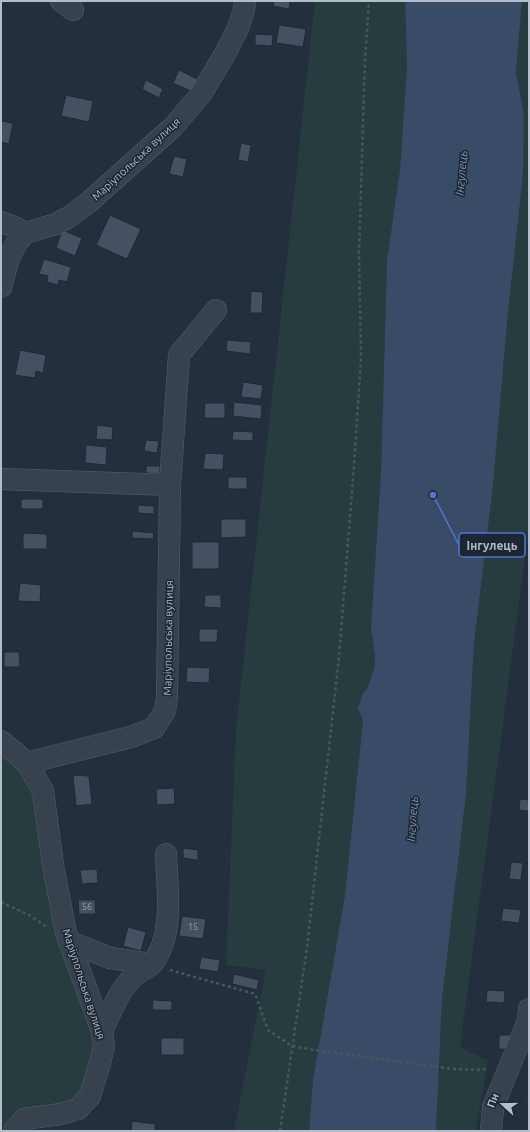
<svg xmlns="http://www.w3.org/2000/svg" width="530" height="1132" viewBox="0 0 530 1132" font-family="Ubuntu,sans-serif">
  <rect width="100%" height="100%" fill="#242f3e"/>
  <g fill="#263c3f">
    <path d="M315,1H405L407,66L400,170L387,260L381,472L371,627L375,657L374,669L367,689L363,693L359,711L363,720L345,895L313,1080L309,1131H234L266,970L226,965L236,729Z"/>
    <path d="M522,1H529V527L460,1047L488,1061L476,1129L474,1131H436L442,1000L466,794L474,644L493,485L508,312L523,175L524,115L516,72Z"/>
    <path d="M1,741L27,763L53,865L102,1031L90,1096L14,1131L1,1126Z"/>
  </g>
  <path fill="#394c67" d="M405,1H522L516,72L524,115L523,175L508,312L493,485L474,644L466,794L442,1000L436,1131H309L313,1080L345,895L363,720L358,708L363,693L367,689L374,669L375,657L371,627L381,472L387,260L400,170L407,66Z"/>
  <g fill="#455162" stroke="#1f2835">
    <path d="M274,1H290L289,9L273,6Z"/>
    <path d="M279,25L306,29L303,47L276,43Z"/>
    <path d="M255,34L273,35L272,46L255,45Z"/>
    <path d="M179,70L199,80L193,92L173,83Z"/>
    <path d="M146,80L163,89L159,98L142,89Z"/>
    <path d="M66,95L93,101L89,122L61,116Z"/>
    <path d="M1,121L13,123L9,144L1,142Z"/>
    <path d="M241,143L251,145L248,162L238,160Z"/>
    <path d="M174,156L187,159L183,177L169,174Z"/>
    <path d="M110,215L141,229L127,259L96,245Z"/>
    <path d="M62,230L82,238L75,256L56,248Z"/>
    <path d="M44,259L71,267L67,282L59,280L58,285L47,282L48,276L39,274Z"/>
    <path d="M251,291L263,292L262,313H250Z"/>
    <path d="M227,340L251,342L250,354L226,351Z"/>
    <path d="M20,350L46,355L43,373L36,371L35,378L15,375Z"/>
    <path d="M243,382L263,385L261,399L241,397Z"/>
    <path d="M234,402L262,405L261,419L233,416Z"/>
    <path d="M205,403H225V418H204Z"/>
    <path d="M97,425L113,427L112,440L96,439Z"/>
    <path d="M233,431L253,432V441L232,440Z"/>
    <path d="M146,440L159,441L157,453L144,451Z"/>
    <path d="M86,445L107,447L106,465L85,463Z"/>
    <path d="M205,453L224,454L223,470L203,469Z"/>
    <path d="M146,466H160V474L146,473Z"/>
    <rect x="228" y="477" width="19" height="12"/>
    <rect x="21" y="499" width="22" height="10"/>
    <path d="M138,505L154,506V514L138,513Z"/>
    <path d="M221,519H246V537L221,538Z"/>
    <path d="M132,531L154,533L153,539L132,538Z"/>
    <path d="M23,533L47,534V549H23Z"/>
    <rect x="192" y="542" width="27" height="27"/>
    <path d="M20,583L41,585L40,602L18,601Z"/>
    <path d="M205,595H221V608L204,607Z"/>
    <path d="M199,629H218L217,642H199Z"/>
    <path d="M4,652H19L20,667H4Z"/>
    <path d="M187,667L210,668L209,683L186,682Z"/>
    <path d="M73,775L89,776L92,804L76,806Z"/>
    <path d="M174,788L175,804L157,805L156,789Z"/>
    <path d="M520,799L529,800V811L519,810Z"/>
    <path d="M183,848L198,850V860L183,858Z"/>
    <path d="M511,862L523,863L521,880L509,879Z"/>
    <path d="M97,869L98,883L82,884L80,870Z"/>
    <path d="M78,900H95L96,914H79Z"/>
    <path d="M503,908L521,910L519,923L501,921Z"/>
    <path d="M182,916L206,919L203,939L179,936Z"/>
    <path d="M128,927L146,932L141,951L123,946Z"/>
    <path d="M201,957L220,960L218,972L199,969Z"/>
    <path d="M234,974L259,980L257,990L232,984Z"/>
    <path d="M487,990L505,991L504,1003L486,1002Z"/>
    <path d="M153,1000L172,1001V1010H152Z"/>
    <rect x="499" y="1035" width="12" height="14"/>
    <rect x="161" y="1038" width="23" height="17"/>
    <path d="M132,1121L155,1124V1131H131Z"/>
  </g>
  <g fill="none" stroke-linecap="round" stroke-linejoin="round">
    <defs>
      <g id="minor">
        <path d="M61,1L73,10"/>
        <path d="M1,222L17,228L25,233"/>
        <path d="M1,287L9,258L16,244L25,233L56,224L69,217L89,202L173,127L201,94L225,54L238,28L244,10L245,1"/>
        <path d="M1,479L170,485"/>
        <path d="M1,741L27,763L43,791L53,865L66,933L102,1031L104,1046L100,1063L90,1096L78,1109L61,1114L24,1119L14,1131"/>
        <path d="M27,763L131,737L154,728L165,711L167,697L170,485L179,355L216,310"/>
        <path d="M70,942L110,958L151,964"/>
        <path d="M102,1031C110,1014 118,992 132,978C137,973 148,968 152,964C175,935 167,888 166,854"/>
        <path d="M491,1131L493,1107L528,1021L529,1009"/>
      </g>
    </defs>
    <use href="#minor" stroke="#565f6c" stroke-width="22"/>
    <g stroke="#44595c" stroke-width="2.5" stroke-dasharray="3 3" stroke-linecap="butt">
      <path d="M1,902L29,915L46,926"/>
      <path d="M170,970L255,994L268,1030L292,1046L314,1050L453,1069L477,1070L488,1069"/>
      <path d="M280,1131L307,947L339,657L354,465L361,358L359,254L365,60L369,1"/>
    </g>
    <use href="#minor" stroke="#38414e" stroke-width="21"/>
  </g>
  <g text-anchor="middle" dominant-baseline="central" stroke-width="3" stroke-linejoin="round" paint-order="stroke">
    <g font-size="9" fill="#98a1af">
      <text x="87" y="907">56</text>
      <text x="193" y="927">15</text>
    </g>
    <g font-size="11" fill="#b4bcc9" stroke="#1d2633">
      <text transform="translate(136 159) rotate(-43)">Маріупольська вулиця</text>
      <text transform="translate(168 638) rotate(-89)">Маріупольська вулиця</text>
      <text transform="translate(84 984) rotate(72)">Маріупольська вулиця</text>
    </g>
    <g font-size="12" font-style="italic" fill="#7c92b1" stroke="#1d2633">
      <text transform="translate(461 173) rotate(-85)">Інгулець</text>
      <text transform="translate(412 819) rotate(-86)">Інгулець</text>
    </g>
  </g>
  <path fill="none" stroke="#5274d3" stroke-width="1.5" d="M433 495L459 545"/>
  <circle fill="#5274d3" stroke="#1d2633" stroke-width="1.5" cx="433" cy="495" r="4"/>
  <rect fill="#1d2633" stroke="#5274d3" stroke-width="1.5" x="459" y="533" width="66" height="24" rx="4"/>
  <g font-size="12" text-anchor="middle" font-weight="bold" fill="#b4bcc9">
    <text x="492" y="550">Інгулець</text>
  </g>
  <rect width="530" height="1132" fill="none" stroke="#b4bcc9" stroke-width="4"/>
  <g transform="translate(502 1104) rotate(291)" stroke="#1d2633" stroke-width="3" paint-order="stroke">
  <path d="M0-3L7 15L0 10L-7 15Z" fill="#b4bcc9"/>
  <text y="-6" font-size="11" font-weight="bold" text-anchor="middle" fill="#b4bcc9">Пн</text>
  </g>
</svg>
